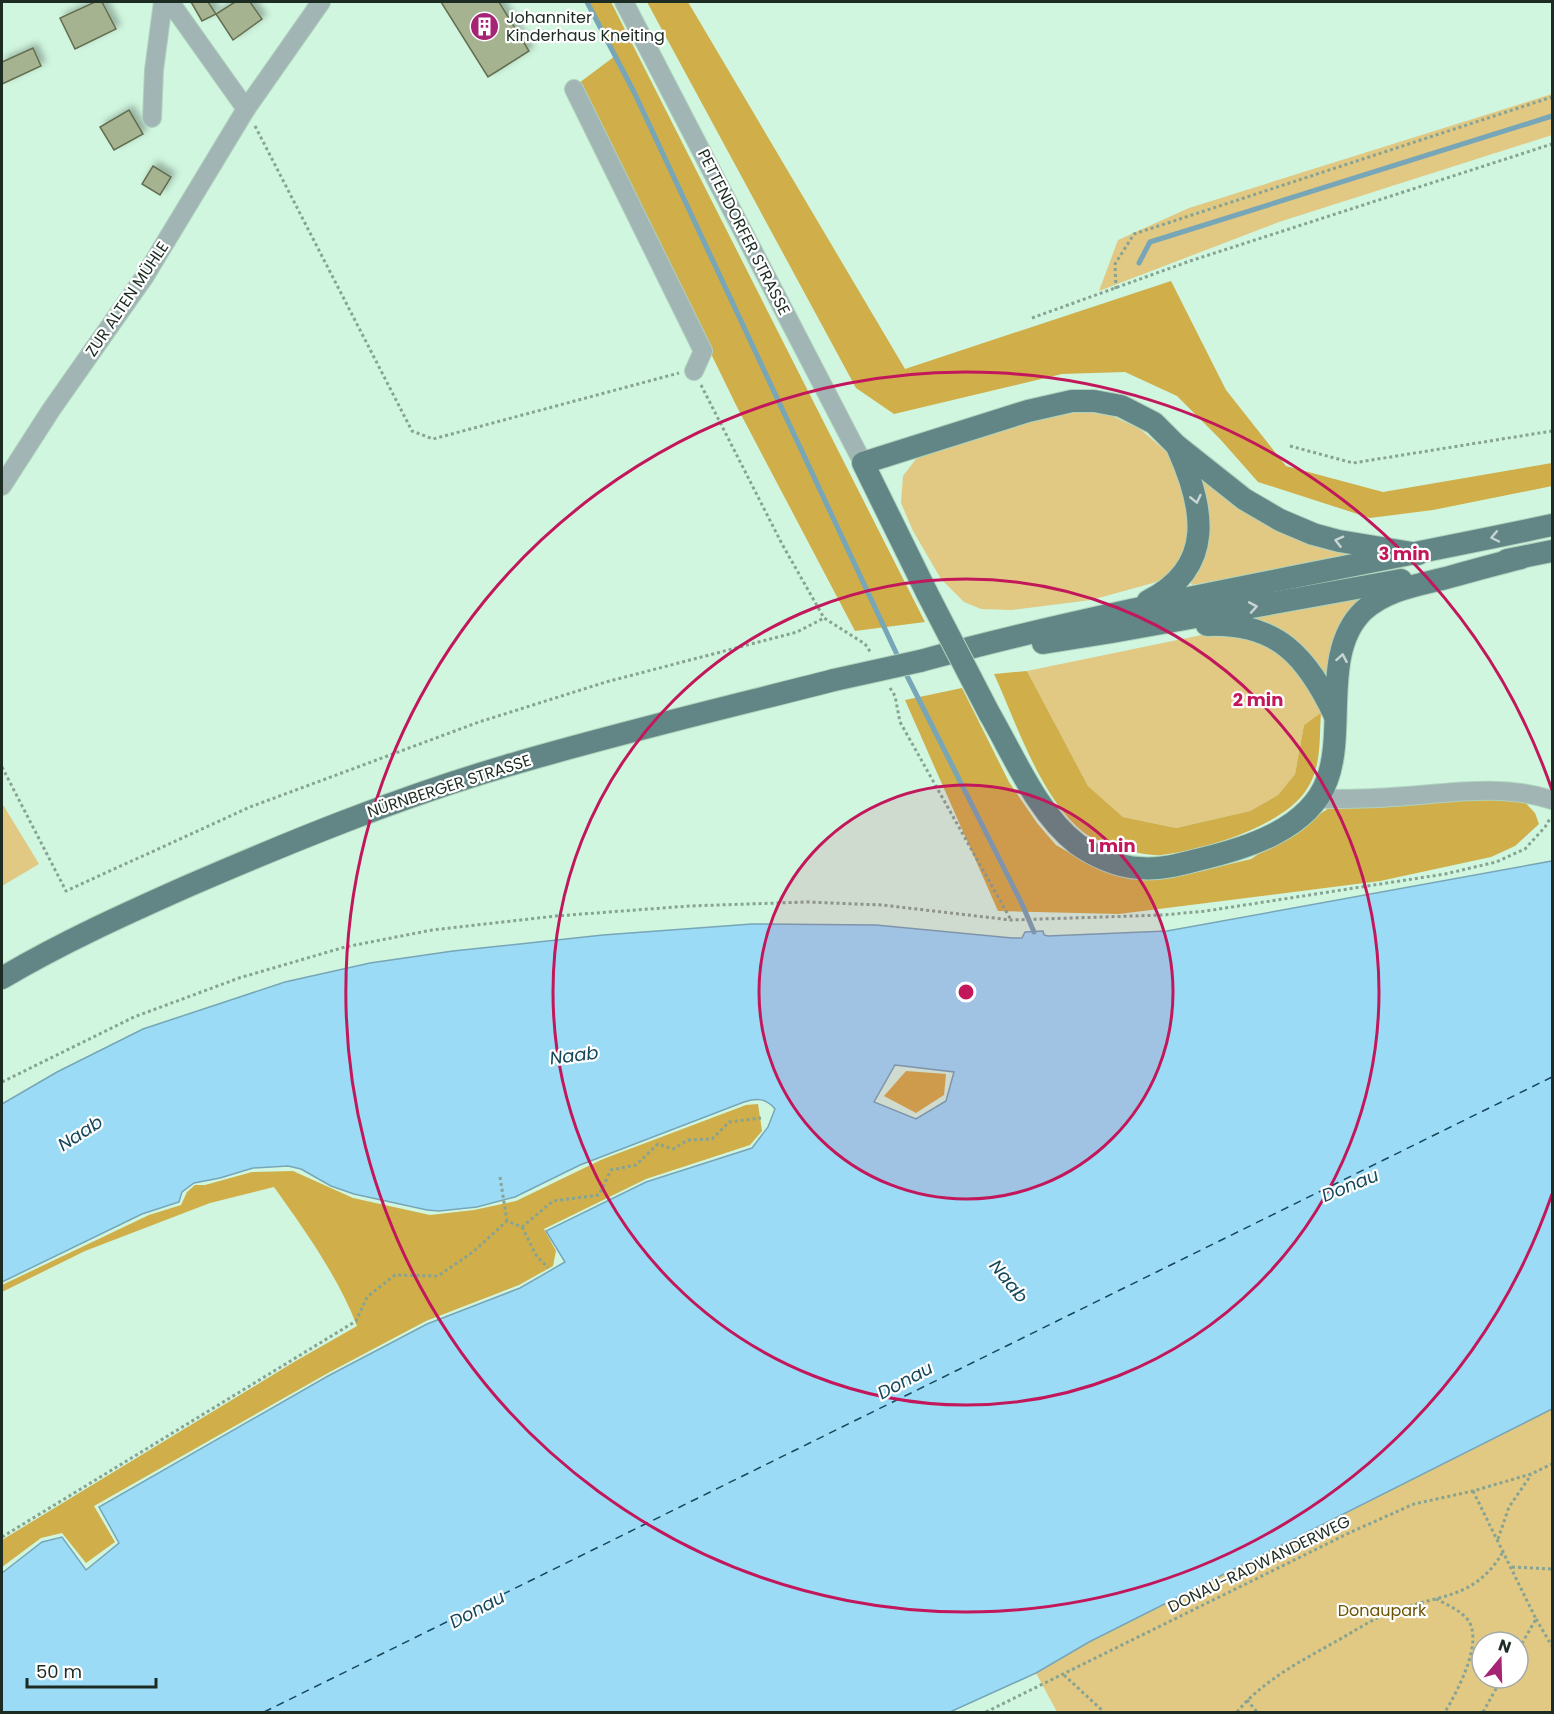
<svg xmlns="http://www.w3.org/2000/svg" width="1554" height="1714" viewBox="0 0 1554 1714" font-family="Poppins,sans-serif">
  <defs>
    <filter id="shadow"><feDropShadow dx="4.5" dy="-4.5" stdDeviation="3" flood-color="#0004"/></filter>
  </defs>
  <rect width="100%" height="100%" fill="#d0f6df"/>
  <g fill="#e1c883" fill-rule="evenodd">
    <path d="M1552,94V135L1279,222L1099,291L1118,240L1189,208Z"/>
    <path d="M1086,412L1112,416L1140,429L1168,453L1182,482L1193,523L1187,548L1173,574L1153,583L1091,600L1012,610L981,609L964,602L941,579L913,531L901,503L903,476L916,459L946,446L1051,415Z"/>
    <path d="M1200,475L1350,551L1352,556L1192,585L1190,581C1216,564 1202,502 1200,475Z"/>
    <path d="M1360,596L1362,600L1332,686L1253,622L1252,615Z"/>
    <path d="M1216,632C1241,635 1276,644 1294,663C1303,672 1315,701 1322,713L1304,725L1295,774L1278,795L1250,811L1176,828L1123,817L1088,786L1027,671Z"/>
    <path d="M2,803L39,864L2,886Z"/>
    <path d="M1552,1409V1712H1057L1036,1673L1089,1642ZM1482,1642H1518V1678H1482Z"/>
  </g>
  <g fill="#d0ae4a">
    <path d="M587,2H611L925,622L855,631L736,405L579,83L615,56Z"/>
    <path d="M647,2H688L905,369L1171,281L1226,390L1286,466L1383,492L1552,463V486L1433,510L1370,518L1258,482L1220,439L1177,396L1125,372L1062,374L894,414L856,388Z"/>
    <path d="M1027,671L1088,786L1123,817L1176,828L1250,811L1278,795L1295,774L1304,725L1321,713C1319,742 1322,768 1305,792C1280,827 1203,850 1161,855C1144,857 1097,843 1083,832C1041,799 1016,722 994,674Z"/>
    <path d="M962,688L1009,782L1037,823L1056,845L1090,865L1133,877L1181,876L1251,859L1329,808L1465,791L1518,795L1535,813L1539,824L1515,846L1491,857L1380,881L1119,914L998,911L905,700Z"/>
    <path d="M906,1071L946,1074L944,1095L916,1113L884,1096Z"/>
    <path d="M758,1104L762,1131L750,1145L646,1179L544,1229L556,1251L553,1266L519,1285L426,1321L328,1373L94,1506L115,1542L86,1563L62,1533L41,1538L2,1567V1540L294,1362L357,1326C339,1278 304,1229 274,1187L210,1203L85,1251L2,1292V1285L149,1215L181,1205L187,1192L195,1185H205L252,1172L293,1171L353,1198L430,1215L474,1210L516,1201L603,1159L746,1105Z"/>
  </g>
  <path fill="#9cdbf6" stroke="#76a6b7" stroke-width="1.5" fill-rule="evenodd" d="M1552,861V1409L1089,1642L1036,1673L950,1712H2V1573L42,1542L62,1537L86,1570L119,1543L99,1507L328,1376L427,1324L520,1288L565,1262L546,1231L646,1182L752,1148L768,1127L775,1109C766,1098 757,1098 744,1102L580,1165L515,1197L477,1207L439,1211L427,1210L354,1194L331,1186L301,1169L288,1166L253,1168L220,1178L194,1183L182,1192L179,1202L142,1214L2,1282V1104L57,1072L143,1029L285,982L370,963L453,951L603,935L752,924L876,925L1012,938H1022L1025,932L1043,931L1044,935L1048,936L1167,931ZM895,1065L954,1072L946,1101L916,1119L874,1102Z"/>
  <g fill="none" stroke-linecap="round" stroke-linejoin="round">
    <g stroke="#76a6b7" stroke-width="5">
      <path d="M587,2L634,92L900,661"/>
      <path d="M1139,263L1150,242L1552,116"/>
      <path d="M904,670L1022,904L1034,932"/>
    </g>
    <path stroke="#16485b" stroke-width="1.5" stroke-dasharray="8 6" stroke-linecap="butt" d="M264,1712L1552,1077"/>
  </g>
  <g fill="#a6b391" stroke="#636e4f" stroke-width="1.5" filter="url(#shadow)">
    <path d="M95,2H102L116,29L75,49L60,18Z"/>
    <path d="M191,2H208L216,14L202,21Z"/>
    <path d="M235,2H250L262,19L233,40L216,14Z"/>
    <path d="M441,2H499L529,51L488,77Z"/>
    <path d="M33,48L41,66L2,84V62Z"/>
    <path d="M129,110L143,134L114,150L100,127Z"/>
    <path d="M153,166L171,177L160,195L142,184Z"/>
  </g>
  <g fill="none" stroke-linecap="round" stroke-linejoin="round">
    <defs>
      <g id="minor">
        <path d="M170,2L246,109"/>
        <path d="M624,2L863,463"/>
        <path d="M574,89L703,351L694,371"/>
        <path d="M152,118L154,70L163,2"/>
        <path d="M2,486L51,410L145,276L246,109L321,2"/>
        <path d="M1318,799C1343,799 1368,799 1392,797C1446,794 1500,783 1552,800"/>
      </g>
      <g id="major">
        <path d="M1507,560L1552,551"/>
        <path d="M927,593L863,463L1028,411L1072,401H1094L1121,406L1154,423L1176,445L1244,499L1280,520L1313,534L1339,541L1418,554"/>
        <path d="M1148,601C1216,567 1204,507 1178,449"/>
        <path d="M1207,625C1278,622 1307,657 1335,716"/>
        <path d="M1043,643L1112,632L1401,580"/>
        <path d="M920,661C1128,604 1342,570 1552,525"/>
        <path d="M989,713C1014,756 1037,813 1077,844C1094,856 1118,867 1139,868C1159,870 1178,865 1197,860C1244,849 1309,830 1327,780C1346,730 1321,652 1363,611C1385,590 1418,585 1446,578C1471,571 1496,564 1521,558"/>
        <path d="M2,978C61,943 125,914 188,886C292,841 397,798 506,766C614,734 725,708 834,680"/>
      </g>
    </defs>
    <use href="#minor" stroke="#b0d2bd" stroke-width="20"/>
    <use href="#major" stroke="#b0d2bd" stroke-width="24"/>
    <g stroke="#87a493" stroke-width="3" stroke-dasharray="3 3" stroke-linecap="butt">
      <path d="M255,126L412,431L433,439L679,373"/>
      <path d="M1116,289L1115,264L1134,234L1552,97"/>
      <path d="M1032,318L1190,261L1552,144"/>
      <path d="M701,385L782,544L824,618L865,644L871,653"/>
      <path d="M1290,446L1353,463L1552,431"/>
      <path d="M890,688L895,696L900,722L1011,920"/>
      <path d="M2,767L66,891L250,807L479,722L606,682L797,632L824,618"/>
      <path d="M2,1082L134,1017L239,978L345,947L432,930L556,916L689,906L807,902L882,905L1011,920L1163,915L1206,911L1445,874L1496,862L1525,849L1545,827L1551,817"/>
      <path d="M500,1177L507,1221"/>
      <path d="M522,1227L536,1255L548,1268"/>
      <path d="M1473,1491L1536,1619L1518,1650"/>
      <path d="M2,1537L356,1321L367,1297L395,1275L438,1276L473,1252L507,1221L522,1227L553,1201L599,1195L611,1170L636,1165L658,1144L673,1149L688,1140L712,1139L729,1122L761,1118"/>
      <path d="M1498,1539L1509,1507L1531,1475"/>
      <path d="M1512,1567L1552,1569"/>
      <path d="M1436,1599C1446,1604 1460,1610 1468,1620C1484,1642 1457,1692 1445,1712"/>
      <path d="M1536,1619L1552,1646"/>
      <path d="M1064,1675L1104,1712"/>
      <path d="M1247,1700L1257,1712"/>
      <path d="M986,1712L1351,1532L1414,1504L1473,1491L1531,1474L1552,1464"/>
      <path d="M1237,1712C1264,1679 1305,1659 1342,1638C1358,1629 1374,1618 1391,1612C1439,1594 1476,1600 1504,1550"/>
      <path d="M1483,1712L1502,1678"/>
    </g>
    <use href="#minor" stroke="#a0b5b4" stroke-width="18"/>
    <use href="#major" stroke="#618685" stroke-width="22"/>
    <defs>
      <g id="major-bridge">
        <path d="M927,593L989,713"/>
        <path d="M834,680L920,661"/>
      </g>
    </defs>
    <use href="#major-bridge" stroke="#b0d2bd" stroke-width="24" stroke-linecap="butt"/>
    <use href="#major-bridge" stroke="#618685" stroke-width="22"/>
  </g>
  <defs><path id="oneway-chevron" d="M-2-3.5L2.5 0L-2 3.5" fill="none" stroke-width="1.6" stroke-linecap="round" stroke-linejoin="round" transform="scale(1.5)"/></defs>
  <g stroke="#c8d5d4">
    <use href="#oneway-chevron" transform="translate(1196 499) rotate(77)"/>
    <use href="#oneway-chevron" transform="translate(1495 537) rotate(168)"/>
    <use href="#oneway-chevron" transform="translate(1339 541) rotate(-166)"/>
    <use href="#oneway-chevron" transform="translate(1253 607) rotate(-10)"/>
    <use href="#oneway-chevron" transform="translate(1342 658) rotate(-80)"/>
  </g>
  <circle cx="966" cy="992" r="207" fill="#c2185b" fill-opacity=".12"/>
  <g fill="none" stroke="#c2185b" stroke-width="3">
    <circle cx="966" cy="992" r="207"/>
    <circle cx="966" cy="992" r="413"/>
    <path d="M1552 1194A620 620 0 1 1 1552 790"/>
  </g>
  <defs>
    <symbol id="building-disc" viewBox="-11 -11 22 22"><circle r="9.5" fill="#a52474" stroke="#fff"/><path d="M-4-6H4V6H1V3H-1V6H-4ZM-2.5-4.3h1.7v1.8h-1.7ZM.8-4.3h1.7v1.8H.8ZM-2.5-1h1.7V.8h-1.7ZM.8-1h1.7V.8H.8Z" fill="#fff"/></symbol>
  </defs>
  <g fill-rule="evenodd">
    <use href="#building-disc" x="468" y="10" width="33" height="33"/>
  </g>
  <g text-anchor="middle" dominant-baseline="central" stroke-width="4.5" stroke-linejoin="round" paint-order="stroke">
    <g font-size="16" fill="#1d2c23" stroke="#fff" text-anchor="start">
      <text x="506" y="17">Johanniter<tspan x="506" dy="18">Kinderhaus Kneiting</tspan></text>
    </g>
    <g font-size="16" fill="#1d2c23" stroke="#fff">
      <text transform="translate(744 232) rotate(63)">PETTENDORFER STRASSE</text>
      <text transform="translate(127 299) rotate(-56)">ZUR ALTEN MÜHLE</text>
      <text transform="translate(449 786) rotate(-18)">NÜRNBERGER STRASSE</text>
      <text transform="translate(1259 1564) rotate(-26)">DONAU-RADWANDERWEG</text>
    </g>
    <g font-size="16" fill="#6b5403" stroke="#fff">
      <text x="1382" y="1610">Donaupark</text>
    </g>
    <g font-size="18" font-style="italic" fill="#16485b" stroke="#fff">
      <text transform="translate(574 1055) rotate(-7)">Naab</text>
      <text transform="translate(80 1133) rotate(-33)">Naab</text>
      <text transform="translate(1350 1185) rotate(-22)">Donau</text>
      <text transform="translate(1009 1281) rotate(51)">Naab</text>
      <text transform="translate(905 1380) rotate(-28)">Donau</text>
      <text transform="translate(477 1609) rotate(-28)">Donau</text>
    </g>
  </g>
  <circle cx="966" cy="992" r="9" fill="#c2185b" stroke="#fff" stroke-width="3"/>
  <g font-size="18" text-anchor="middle" font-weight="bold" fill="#c2185b" stroke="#fff" stroke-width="4.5" stroke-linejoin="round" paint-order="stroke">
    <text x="1404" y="560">3 min</text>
    <text x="1258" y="706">2 min</text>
    <text x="1112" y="852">1 min</text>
  </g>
  <rect width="1554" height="1714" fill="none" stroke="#1d2c23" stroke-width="6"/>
  <g transform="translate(1500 1660) rotate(19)"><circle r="28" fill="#ffffff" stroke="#a5aba7" stroke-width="1.5"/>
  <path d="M0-4.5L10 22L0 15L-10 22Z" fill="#a52474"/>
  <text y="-9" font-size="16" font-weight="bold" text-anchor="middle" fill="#1d2c23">N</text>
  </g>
  <path d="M27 1678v9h129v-9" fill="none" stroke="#1d2c23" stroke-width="3"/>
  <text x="36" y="1678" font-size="18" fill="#1d2c23" stroke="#ffffff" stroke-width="4.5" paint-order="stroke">50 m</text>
</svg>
